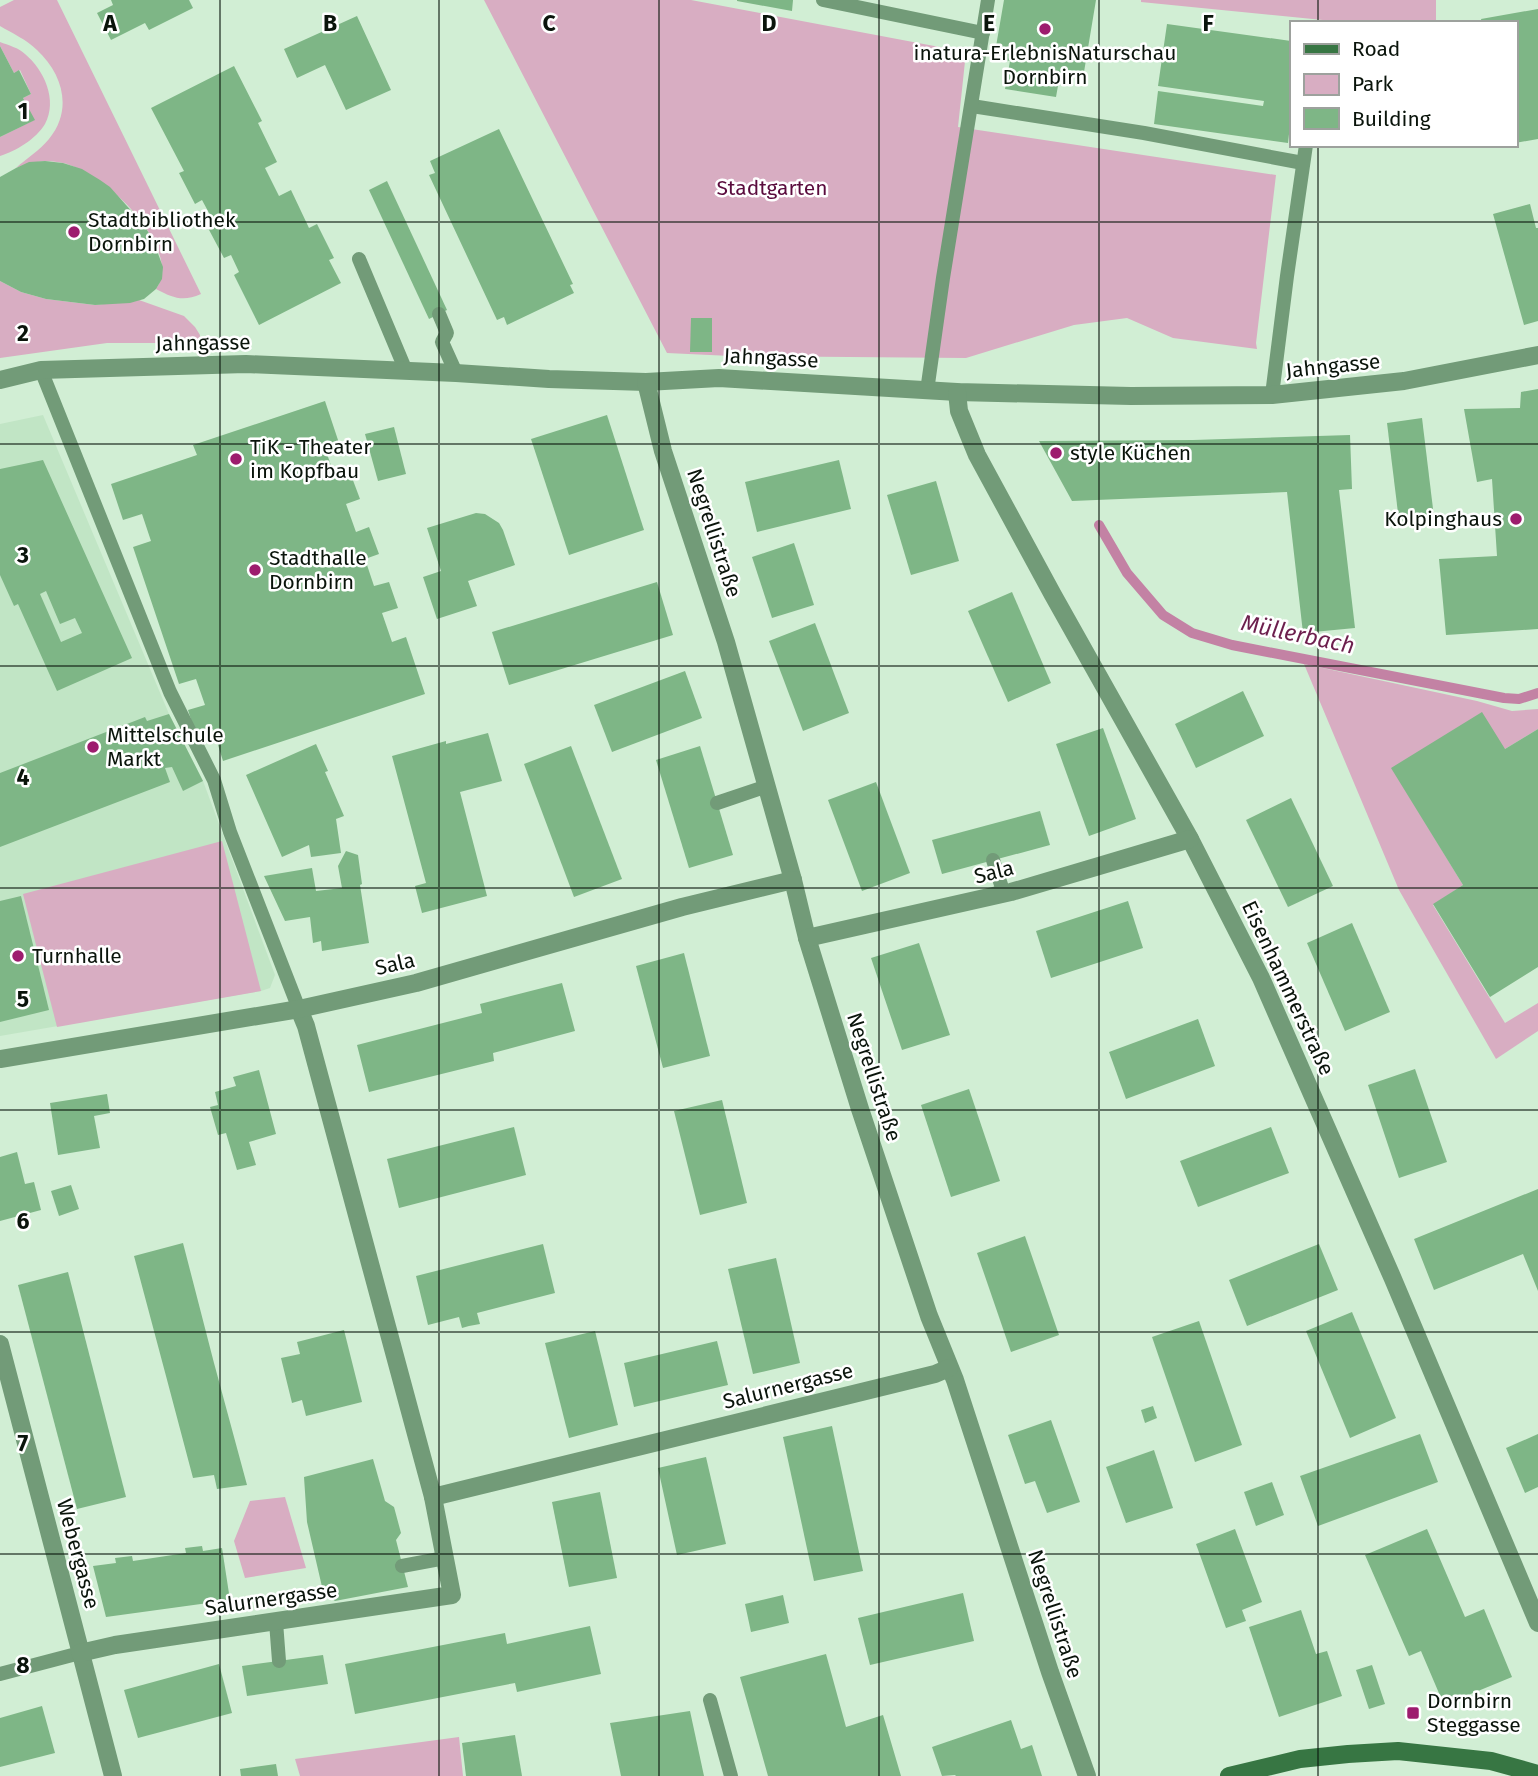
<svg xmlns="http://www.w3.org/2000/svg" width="1538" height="1776" viewBox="0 0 1538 1776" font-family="'Fira Sans',sans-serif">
  <rect width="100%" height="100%" fill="#d1eed4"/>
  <path fill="#c1e5c5" d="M43,415L169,714L203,781L275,975L270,988L261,991L0,1036V424Z"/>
  <g fill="#d8adc2">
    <path d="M14,0H57L201,294C183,302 173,298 156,289C160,283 163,277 162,269C161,228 101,172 63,163C46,159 31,162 16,168C26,159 40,150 49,139C73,110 63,74 37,50C27,40 12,33 0,26V7Z"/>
    <path d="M484,0H691L966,52L958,127L1276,175L1256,343L1257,349L1173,338L1127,318L1074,325L966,358L731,356L667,353Z"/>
    <path d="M1141,0H1436V23H1353L1141,2Z"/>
    <path d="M0,42C8,45 19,48 25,54C44,70 58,100 45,124C36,139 16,151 0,156V137L34,120L23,98L31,94L20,70L14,73L0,46Z"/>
    <path d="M0,281L21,292L46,299L95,305L139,300L184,316L195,327L200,335L199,343H107L0,358Z"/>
    <path d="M1304,664L1477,701L1512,711L1538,709V729L1505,749L1392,768L1463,885L1433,905L1505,1023L1538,1003V1031L1496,1059L1399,890Z"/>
    <path d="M222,841L261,991L57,1027L23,894Z"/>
    <path d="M285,1497L306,1568L245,1578L234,1541L250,1501Z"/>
    <path d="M459,1737L463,1776H300L295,1759Z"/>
  </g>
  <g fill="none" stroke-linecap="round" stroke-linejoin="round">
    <path stroke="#c382a4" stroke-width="10" d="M1099,525L1127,573L1163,615L1192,633L1232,645L1504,698L1519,699L1538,693"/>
  </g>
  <g fill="#7eb686" fill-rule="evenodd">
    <path d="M111,0H189L193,8L149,30L145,23L111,40L97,13L113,5Z"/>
    <path d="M737,0H793L792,11L737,1Z"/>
    <path d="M1004,0H1096L1084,72L1061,69L1056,97L1005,89L1010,61L994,58Z"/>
    <path d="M1538,9V139L1515,143V23H1482L1481,19Z"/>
    <path d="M357,16L391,90L346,110L325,65L297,78L284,49Z"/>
    <path d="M1167,24L1291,41V105L1289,109L1291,110V116L1288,143L1154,124L1158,91L1263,106L1264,101L1158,86Z"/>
    <path d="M0,46L14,73L19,70L31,94L23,98L35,120L0,137Z"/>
    <path d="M234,66L262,121L258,123L277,162L265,168L279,196L291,190L309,228L317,224L334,258L329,260L341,283L259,325L234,275L239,272L231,255L224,258L208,228L215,225L209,213L202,200L195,204L179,173L184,171L151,108Z"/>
    <path d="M499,129L573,284L570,285L574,293L507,325L504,317L497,320L429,175L435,173L430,161Z"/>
    <path d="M45,161L63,163L82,169L100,180L110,187L144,225L153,240L163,267L162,279L156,289L144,299L130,303L95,305L46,299L21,292L0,281V177L16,168L29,162Z"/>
    <path d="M387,181L447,310L429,319L369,190Z"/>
    <path d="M1530,204L1536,228H1538V321L1524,325L1493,214Z"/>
    <path d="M691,318H712V352H690Z"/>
    <path d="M1538,389V629L1446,635L1439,559L1497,556L1492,479L1477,482L1464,409L1520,408L1521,392Z"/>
    <path d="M325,401L340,446L326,451L336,480L351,475L360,499L346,504L356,532L369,527L379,554L365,559L374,586L389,582L398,608L382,613L392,642L406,637L425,694L223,761L213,729L196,735L188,710L205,705L196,679L179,684L133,547L151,541L142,514L123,520L111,484L197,455L193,445Z"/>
    <path d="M607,415L644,530L569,555L531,439Z"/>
    <path d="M1422,418L1434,517L1399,521L1387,423Z"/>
    <path d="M394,427L406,474L378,481L365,434Z"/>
    <path d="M1350,435L1352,489L1339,490L1355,628L1303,633L1287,492L1072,501L1039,441L1193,440Z"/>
    <path d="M43,460L132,658L57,691L18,604L14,606L0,575V469ZM46,591L60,624L75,618L82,633L61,642L40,594Z"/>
    <path d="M839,460L851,509L757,532L745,482Z"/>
    <path d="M936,481L959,561L911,575L887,495Z"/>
    <path d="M476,513L485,514L499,523L503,530L515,565L468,581L477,606L437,619L423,577L441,571L427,528Z"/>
    <path d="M794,543L814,605L772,618L752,557Z"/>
    <path d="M657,582L673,635L509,685L492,632Z"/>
    <path d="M1012,592L1051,683L1008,702L968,611Z"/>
    <path d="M815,623L849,713L803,731L769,641Z"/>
    <path d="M685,671L702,718L612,752L594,705Z"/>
    <path d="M1243,691L1264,736L1196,768L1175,724Z"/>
    <path d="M1482,712L1505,749L1538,729V967L1490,997L1433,904L1463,885L1391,768Z"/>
    <path d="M169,714L203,781L183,791L172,767L165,768L170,782L0,847V773L145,717L147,721Z"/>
    <path d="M1103,728L1136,819L1089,836L1056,744Z"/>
    <path d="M488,733L502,781L460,792L487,896L422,913L415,886L426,883L392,756L446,741V744Z"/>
    <path d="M316,744L328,771L325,772L344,816L336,819L341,853L311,857L309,845L282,857L246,775Z"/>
    <path d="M571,746L622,879L574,897L524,764Z"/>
    <path d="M700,746L733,855L689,868L656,760Z"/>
    <path d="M876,782L910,873L862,891L828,800Z"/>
    <path d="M1291,798L1333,886L1288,907L1246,820Z"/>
    <path d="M1040,811L1050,845L942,874L932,840Z"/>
    <path d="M346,851L358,855L362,884L360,885L369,943L322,951L321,941L313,943L310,917L285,921L264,876L312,868L316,891L342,888L338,866Z"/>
    <path d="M21,896L49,1010L0,1022V901Z"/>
    <path d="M1128,901L1143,948L1051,978L1036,931Z"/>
    <path d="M1352,923L1390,1012L1345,1031L1307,943Z"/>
    <path d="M919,943L950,1035L902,1050L871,958Z"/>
    <path d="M684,953L710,1056L663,1068L636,966Z"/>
    <path d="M562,983L575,1031L493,1053L494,1061L369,1092L357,1045L482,1013L480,1004Z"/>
    <path d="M1198,1019L1215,1066L1126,1099L1109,1052Z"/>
    <path d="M1415,1069L1447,1162L1399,1178L1368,1085Z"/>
    <path d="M259,1070L276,1134L249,1142L256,1165L237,1170L226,1133L218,1135L210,1107L218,1105L215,1092L236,1086L233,1077Z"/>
    <path d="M969,1089L1000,1181L951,1197L921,1105Z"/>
    <path d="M107,1094L110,1113L94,1116L100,1148L58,1155L50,1103Z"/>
    <path d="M722,1100L747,1203L700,1215L674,1111Z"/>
    <path d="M514,1127L526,1175L399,1208L387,1159Z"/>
    <path d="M1271,1127L1289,1173L1198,1207L1180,1161Z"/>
    <path d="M17,1152L25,1184L34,1182L41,1210L0,1221V1157Z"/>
    <path d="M71,1185L79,1209L59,1216L51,1191Z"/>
    <path d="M1538,1189V1291L1523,1254L1434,1290L1414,1239Z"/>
    <path d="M1025,1236L1059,1335L1011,1352L977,1253Z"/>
    <path d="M183,1243L214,1363L247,1485L217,1489L214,1475L193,1478L166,1376L134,1256Z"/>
    <path d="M543,1244L555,1293L477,1313L480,1324L469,1326L462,1328L459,1317L428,1325L416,1276Z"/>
    <path d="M1319,1244L1338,1290L1247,1326L1229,1280Z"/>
    <path d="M776,1258L800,1363L753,1374L728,1269Z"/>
    <path d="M68,1272L126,1497L77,1509L18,1285Z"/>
    <path d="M1352,1312L1396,1418L1350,1438L1306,1331Z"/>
    <path d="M1199,1321L1242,1445L1195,1462L1152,1337Z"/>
    <path d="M344,1330L362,1402L306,1416L302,1400L292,1403L281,1358L300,1354L297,1342Z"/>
    <path d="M595,1331L618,1425L569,1438L545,1343Z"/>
    <path d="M717,1341L728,1385L634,1407L624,1363Z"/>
    <path d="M1153,1406L1157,1418L1145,1423L1141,1410Z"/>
    <path d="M1051,1420L1080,1502L1047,1513L1035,1481L1025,1484L1008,1435Z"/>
    <path d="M832,1426L863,1571L814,1581L783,1437Z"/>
    <path d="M1420,1434L1438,1482L1318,1526L1300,1476Z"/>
    <path d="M1538,1434V1487L1525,1493L1506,1448Z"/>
    <path d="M1154,1450L1173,1508L1126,1523L1106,1467Z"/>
    <path d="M706,1457L726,1544L677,1555L658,1468Z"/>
    <path d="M373,1459L385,1501L394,1507L401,1533L396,1540L408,1587L335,1601L323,1591L307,1522L304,1477Z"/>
    <path d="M1272,1482L1284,1515L1256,1526L1244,1492Z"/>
    <path d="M600,1492L617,1578L569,1587L552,1502Z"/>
    <path d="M1235,1529L1262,1602L1242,1610L1246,1621L1226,1628L1196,1544Z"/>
    <path d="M1427,1529L1465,1617L1484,1609L1512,1677L1444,1705L1421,1651L1409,1656L1365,1555Z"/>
    <path d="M202,1546L203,1551L222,1548L230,1600L106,1617L93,1566L116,1563L115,1558L132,1556L133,1561L186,1553L185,1548Z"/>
    <path d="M963,1593L974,1641L870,1665L858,1618Z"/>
    <path d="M783,1595L789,1623L751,1632L745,1604Z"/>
    <path d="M1301,1610L1316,1654L1327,1651L1342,1696L1279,1717L1249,1627Z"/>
    <path d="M590,1626L601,1674L517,1692L515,1683L355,1714L345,1664L505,1633L507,1644Z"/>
    <path d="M826,1654L846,1727L883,1715L901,1776H768L740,1677Z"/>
    <path d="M323,1655L328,1684L247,1696L242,1666Z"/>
    <path d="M219,1664L232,1713L138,1738L124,1690Z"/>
    <path d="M1372,1665L1385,1704L1369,1709L1356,1670Z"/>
    <path d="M42,1706L55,1753L0,1767V1718Z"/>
    <path d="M690,1711L704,1776H621L610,1723Z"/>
    <path d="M1011,1720L1021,1749L1032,1745L1042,1776H956L955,1775L942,1776L932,1747Z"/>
    <path d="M515,1735L522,1776H466L462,1743Z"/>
    <path d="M276,1764L278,1776H241L240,1769Z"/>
  </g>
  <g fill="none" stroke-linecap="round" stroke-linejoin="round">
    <g stroke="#729b78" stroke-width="14">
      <path d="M823,0L983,33"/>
      <path d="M972,106L1144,133L1303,163"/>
      <path d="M359,259L406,371"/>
      <path d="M439,314L447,333L442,342L456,373"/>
      <path d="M41,370L170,692L214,780L230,832L299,1009"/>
      <path d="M927,391L943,278L988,0"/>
      <path d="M1272,395L1287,276L1306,145"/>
      <path d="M717,803L767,786"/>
      <path d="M993,860L1004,894"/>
      <path d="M402,1566L445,1558"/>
      <path d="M276,1622L279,1661"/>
      <path d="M0,1674L80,1653"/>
      <path d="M710,1700L731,1776"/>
    </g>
    <g stroke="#729b78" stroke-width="18">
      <path d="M0,380L41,370L246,364L456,373L549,379L646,382L719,378L957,392L1131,396L1272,395L1404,381L1538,355"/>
      <path d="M646,382L663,451L726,642L793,880L807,938L860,1109L929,1316L955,1380L1050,1672L1087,1776"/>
      <path d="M957,392L959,411L977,455L1053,595L1190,839L1261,978L1393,1279L1538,1623"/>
      <path d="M807,938L1011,892L1190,839"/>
      <path d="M299,1009L306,1026L433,1497"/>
      <path d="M0,1059L299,1009L416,983L682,907L793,880"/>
      <path d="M0,1344L113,1776"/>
      <path d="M80,1653L115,1645L452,1595L433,1497L935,1374L949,1368"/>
    </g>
    <path stroke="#377643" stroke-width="18" d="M1229,1776L1300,1759L1348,1754L1398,1751L1491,1761L1538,1774"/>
  </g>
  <path fill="none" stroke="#0a140b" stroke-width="2" stroke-opacity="0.55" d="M220,0V1776M439,0V1776M659,0V1776M879,0V1776M1099,0V1776M1318,0V23M1318,145V1776M0,222H1538M0,444H1538M0,666H1538M0,888H1538M0,1110H1538M0,1332H1538M0,1554H1538"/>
  <g fill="#9d1c6e" stroke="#fff" stroke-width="2.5">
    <circle cx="1045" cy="29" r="7"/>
    <circle cx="74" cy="232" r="7"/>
    <circle cx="1056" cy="453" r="7"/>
    <circle cx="236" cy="459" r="7"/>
    <circle cx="1516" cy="519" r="7"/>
    <circle cx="255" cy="570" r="7"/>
    <circle cx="93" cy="747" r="7"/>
    <circle cx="18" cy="956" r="7"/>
    <rect x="1406" y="1706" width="14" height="14" rx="3.5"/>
  </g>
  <g text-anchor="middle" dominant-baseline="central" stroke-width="5" stroke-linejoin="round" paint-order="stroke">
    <g font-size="21" fill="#0a140b" stroke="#fff" text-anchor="start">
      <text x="1045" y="53" text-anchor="middle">inatura-ErlebnisNaturschau<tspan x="1045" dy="24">Dornbirn</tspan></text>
      <text x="88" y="220">Stadtbibliothek<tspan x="88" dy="24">Dornbirn</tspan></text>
      <text x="250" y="447">TiK - Theater<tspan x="250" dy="24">im Kopfbau</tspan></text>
      <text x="1070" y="453">style Küchen</text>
      <text x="1502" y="519" text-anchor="end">Kolpinghaus</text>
      <text x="269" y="558">Stadthalle<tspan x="269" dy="24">Dornbirn</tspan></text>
      <text x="107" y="735">Mittelschule<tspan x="107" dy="24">Markt</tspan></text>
      <text x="32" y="956">Turnhalle</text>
      <text x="1427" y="1701">Dornbirn<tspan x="1427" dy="24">Steggasse</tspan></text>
    </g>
    <g font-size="21" fill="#5a0b3d" stroke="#fff">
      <text x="772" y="188">Stadtgarten</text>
    </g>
    <g font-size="21" fill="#0a140b" stroke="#fff">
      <text transform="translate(203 343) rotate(-1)">Jahngasse</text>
      <text transform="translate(771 358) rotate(3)">Jahngasse</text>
      <text transform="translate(1333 366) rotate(-6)">Jahngasse</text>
      <text transform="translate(714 533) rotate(72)">Negrellistraße</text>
      <text transform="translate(994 872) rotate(-14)">Sala</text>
      <text transform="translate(395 964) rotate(-13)">Sala</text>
      <text transform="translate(1288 988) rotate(65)">Eisenhammerstraße</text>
      <text transform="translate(874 1077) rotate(72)">Negrellistraße</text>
      <text transform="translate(788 1386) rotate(-14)">Salurnergasse</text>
      <text transform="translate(78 1554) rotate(75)">Webergasse</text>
      <text transform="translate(271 1599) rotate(-8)">Salurnergasse</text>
      <text transform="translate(1055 1614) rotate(72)">Negrellistraße</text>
    </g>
    <g font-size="23" font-style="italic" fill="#6c1f4d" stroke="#fff">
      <text transform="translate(1298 634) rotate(12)">Müllerbach</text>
    </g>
  </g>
  <g font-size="23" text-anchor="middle" font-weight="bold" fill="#0a140b" stroke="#fff" stroke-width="5" stroke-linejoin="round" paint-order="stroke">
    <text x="110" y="31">A</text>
    <text x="330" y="31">B</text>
    <text x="549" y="31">C</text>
    <text x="769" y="31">D</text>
    <text x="989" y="31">E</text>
    <text x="1208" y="31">F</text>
    <text x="23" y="119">1</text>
    <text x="23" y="341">2</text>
    <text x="23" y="563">3</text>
    <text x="23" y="785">4</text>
    <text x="23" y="1007">5</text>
    <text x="23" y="1229">6</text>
    <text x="23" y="1451">7</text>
    <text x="23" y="1673">8</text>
  </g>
  <rect x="1290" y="21" width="228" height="126" fill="#ffffff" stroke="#9da19d" stroke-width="2"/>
  <rect x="1304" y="44" width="35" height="10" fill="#377643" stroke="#9da19d" stroke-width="2"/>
  <text x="1352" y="56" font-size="21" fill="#0a140b">Road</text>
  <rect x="1304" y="74" width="35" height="21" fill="#d8adc2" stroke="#9da19d" stroke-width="2"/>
  <text x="1352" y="91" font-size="21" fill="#0a140b">Park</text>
  <rect x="1304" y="108" width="35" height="21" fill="#7eb686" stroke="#9da19d" stroke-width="2"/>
  <text x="1352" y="126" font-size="21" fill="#0a140b">Building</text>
</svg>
